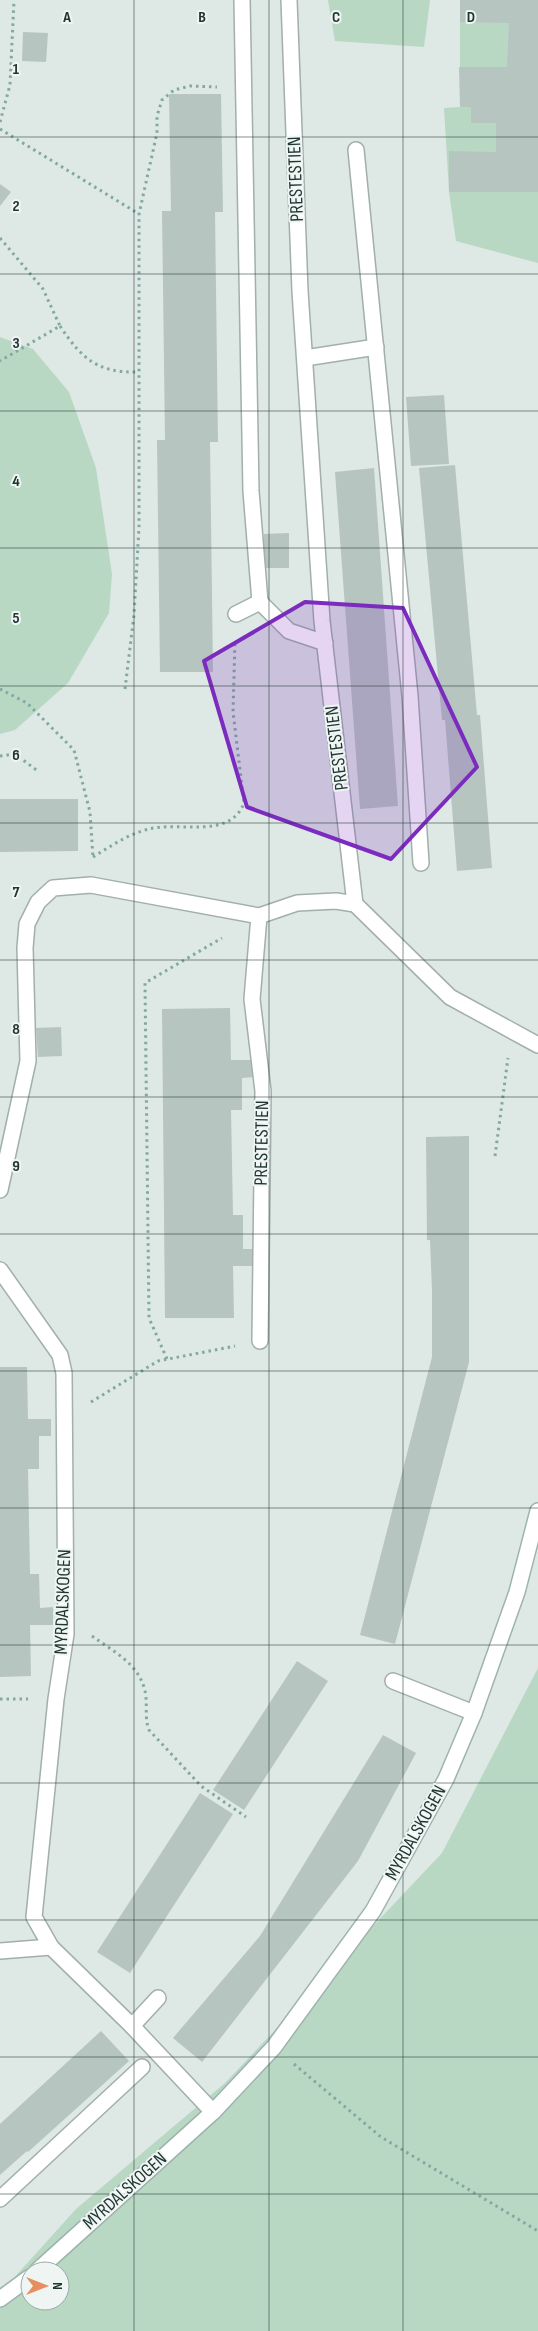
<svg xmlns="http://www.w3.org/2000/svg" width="538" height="2331" viewBox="0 0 538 2331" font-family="'Sofia Sans Condensed',sans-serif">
  <rect width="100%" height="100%" fill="#dee8e5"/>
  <g fill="#b8d8c4" fill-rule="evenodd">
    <path d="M328,0H430L424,47L335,41Z"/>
    <path d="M460,0H538V263L456,241L449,192L444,108L460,107Z"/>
    <path d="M0,337L33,349L69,392L96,468L112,574L109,613L68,683L15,730L0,734Z"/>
    <path d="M538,1668V2331H0V2290L12,2280L76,2209L225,2083L442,1853ZM30,2271H60V2301H30Z"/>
  </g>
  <g fill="#b7c5c1">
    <path d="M460,0H538V192H449V151L496,152V123H471V107H460L459,67H507L509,23L460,22Z"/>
    <path d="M23,32L48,33L46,62L22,61Z"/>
    <path d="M169,94H221L223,212H215L218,442H210L213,672H160L157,440H165L162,211H171Z"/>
    <path d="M0,184L11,192L0,206Z"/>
    <path d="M444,395L449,464L411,466L406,397Z"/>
    <path d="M455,465L477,715H480L492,868L457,871L445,720H442L419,468Z"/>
    <path d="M374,468L398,806L360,809L335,472Z"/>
    <path d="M289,533V568H264V534Z"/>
    <path d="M0,799H78V851L0,852Z"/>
    <path d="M230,1008L231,1060H254V1077L242,1078V1110H231L233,1215H243V1249H257V1266H233L234,1318H165L162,1009Z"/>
    <path d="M61,1027L62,1056L38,1057L36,1028Z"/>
    <path d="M469,1136V1362L395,1644L360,1635L432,1357V1291L430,1240H427L426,1137Z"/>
    <path d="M0,1367H27L28,1419H51V1436H39V1469H28L30,1574H39L40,1608L53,1607V1625H30L31,1676L0,1677Z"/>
    <path d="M297,1661L328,1681L244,1810L213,1790Z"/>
    <path d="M383,1735L416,1753L358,1861L202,2062L173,2038L260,1936Z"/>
    <path d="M200,1793L233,1814L130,1973L97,1952Z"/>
    <path d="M101,2031L129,2061L28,2152L27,2151L0,2175V2124Z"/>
  </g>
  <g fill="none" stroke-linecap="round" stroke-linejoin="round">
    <defs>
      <g id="service">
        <path d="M356,150L410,696L421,863"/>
        <path d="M305,358L376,347"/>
        <path d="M260,602L289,631L325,643"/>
        <path d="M236,614L260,602L251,491L242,0"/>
        <path d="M0,1190L28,1061L25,948L27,924L38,902L53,888L91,885L259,916L297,903L336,901L355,904"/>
        <path d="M393,1681L474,1713"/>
        <path d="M132,2026L158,1998"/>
        <path d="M0,2199L142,2067"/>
      </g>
      <g id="minor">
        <path d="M289,0L300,291L322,621L355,904L450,997L538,1045"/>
        <path d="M259,916L252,999L263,1091L260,1341"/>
        <path d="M0,1270L60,1355L64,1373L66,1634L56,1699L34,1917L51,1947L132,2026L213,2112"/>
        <path d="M0,1951L51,1947"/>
      </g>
      <g id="secondary">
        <path d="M37,2271L213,2112L274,2047L373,1911L446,1779L474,1713L517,1592L538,1511"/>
        <path d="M0,2299L30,2277"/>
      </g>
    </defs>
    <use href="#service" stroke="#a2afac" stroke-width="18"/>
    <use href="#minor" stroke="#a2afac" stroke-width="18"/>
    <use href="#secondary" stroke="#9eb3ae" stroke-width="18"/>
    <g stroke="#81a9a1" stroke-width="3" stroke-dasharray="2.5 4" stroke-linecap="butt">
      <path d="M0,122L10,85L14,0"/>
      <path d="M0,129L139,214"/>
      <path d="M0,238L43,289L60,326L0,361"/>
      <path d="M60,326C82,359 97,373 139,372"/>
      <path d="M0,689L27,703L74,750L90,812L93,858"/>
      <path d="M125,689L134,615L139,527V214L157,133V116L162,100L174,90L190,86L217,87"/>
      <path d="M0,756L15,754L39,772"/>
      <path d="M93,857C111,846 128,834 149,829C179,821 230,840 244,803L233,712L235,640"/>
      <path d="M495,1156L508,1058"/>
      <path d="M167,1359L149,1318L145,983L222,938"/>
      <path d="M91,1402L158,1361L235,1346"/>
      <path d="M92,1636C113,1651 139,1664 145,1691C148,1704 144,1717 149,1730L201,1786L246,1817"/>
      <path d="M0,1699H28"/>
      <path d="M294,2064L381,2137L538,2231"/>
    </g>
    <use href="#service" stroke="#fff" stroke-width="15"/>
    <use href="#minor" stroke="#fff" stroke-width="15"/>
    <use href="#secondary" stroke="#fff" stroke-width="15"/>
  </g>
  <path fill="#7b2cbf" fill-opacity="0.2" stroke="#7b2cbf" stroke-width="4" stroke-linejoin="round" d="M305,602L403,608L477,767L391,859L247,807L204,661Z"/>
  <path fill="none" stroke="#213633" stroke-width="1" stroke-opacity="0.55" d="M134,0V2331M269,0V2331M403,0V2331M0,137H538M0,274H538M0,411H538M0,548H538M0,686H538M0,823H538M0,960H538M0,1097H538M0,1234H538M0,1371H538M0,1508H538M0,1645H538M0,1783H538M0,1920H538M0,2057H538M0,2194H538"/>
  <g text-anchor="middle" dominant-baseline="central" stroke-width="4" stroke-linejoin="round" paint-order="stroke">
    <g font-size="19" fill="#213633" stroke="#eef5f2">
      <text transform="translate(296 179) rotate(-92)">PRESTESTIEN</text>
      <text transform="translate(337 748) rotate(-97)">PRESTESTIEN</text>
      <text transform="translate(262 1143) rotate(-89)">PRESTESTIEN</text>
      <text transform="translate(63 1602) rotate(-88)">MYRDALSKOGEN</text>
      <text transform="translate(416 1833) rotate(-61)">MYRDALSKOGEN</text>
      <text transform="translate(125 2191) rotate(-42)">MYRDALSKOGEN</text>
    </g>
  </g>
  <g font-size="16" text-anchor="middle" font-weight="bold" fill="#213633" stroke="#eef5f2" stroke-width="4" stroke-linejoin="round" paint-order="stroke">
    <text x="67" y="22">A</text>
    <text x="202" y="22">B</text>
    <text x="336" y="22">C</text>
    <text x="471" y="22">D</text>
    <text x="16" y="74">1</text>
    <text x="16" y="211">2</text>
    <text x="16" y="348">3</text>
    <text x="16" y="486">4</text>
    <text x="16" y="623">5</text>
    <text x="16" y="760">6</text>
    <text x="16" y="897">7</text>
    <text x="16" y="1034">8</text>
    <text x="16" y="1171">9</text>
  </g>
  <g transform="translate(45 2286) rotate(90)"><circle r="24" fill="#eef5f2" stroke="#9ca9a6"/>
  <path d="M0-4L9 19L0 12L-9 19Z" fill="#e68e5e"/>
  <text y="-8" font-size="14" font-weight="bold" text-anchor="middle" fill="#213633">N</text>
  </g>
</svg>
